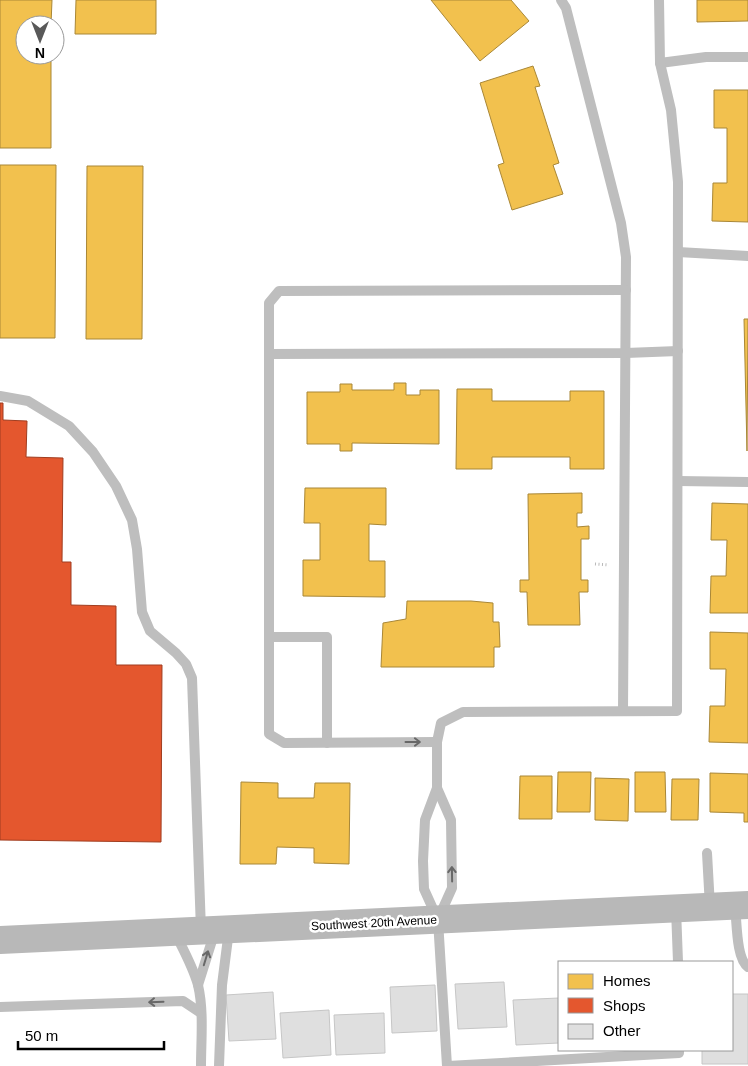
<svg xmlns="http://www.w3.org/2000/svg" width="748" height="1066" viewBox="0 0 748 1066" font-family="Helvetica,sans-serif">
  <rect width="100%" height="100%" fill="#fff"/>
  <g fill="#f2c14e" stroke="#a98737">
    <path d="M0,0H52L51,25H25V55H51V148H0Z"/>
    <path d="M76,0H156V34H75Z"/>
    <path d="M431,0H511L529,21L480,61Z"/>
    <path d="M697,0H748V21L697,22Z"/>
    <path d="M533,66L540,86L535,87L559,163L553,165L563,194L512,210L498,165L504,163L480,83Z"/>
    <path d="M714,90H748V222L712,221L713,183H727V128H714Z"/>
    <path d="M0,165H56L55,338H0Z"/>
    <path d="M87,166H143L142,339H86Z"/>
    <path d="M744,319H748L747,451Z"/>
    <path d="M394,383H406V395H420V390H439V444L352,443V451H340V444H307V392H340V384H352V390H394Z"/>
    <path d="M457,389H492V401H570V391H604V469H570V457H492V469H456Z"/>
    <path d="M305,488H386V525L369,524V561H385V597L303,596V560H320V523H304Z"/>
    <path d="M582,493V513H577V527L589,526V539H581V580H588V592H579L580,625H528L527,592H520V580H529L528,494Z"/>
    <path d="M712,503L748,504V613H710L711,576H726L727,540H711Z"/>
    <path d="M407,601H471L493,603V622H499L500,647H494V667H381L383,623L406,619Z"/>
    <path d="M710,632L748,633V743L709,742L710,706H725L726,669H710Z"/>
    <path d="M558,772H591L590,812H557Z"/>
    <path d="M635,772H665L666,812H635Z"/>
    <path d="M710,773L748,774V822H744V813L710,812Z"/>
    <path d="M520,776H552V819H519Z"/>
    <path d="M595,778L629,779L628,821L595,820Z"/>
    <path d="M672,779H699L698,820H671Z"/>
    <path d="M241,782L278,783V798H314L315,783H350L349,864L314,863V848L277,847L276,864H240Z"/>
  </g>
  <path fill="#e4572e" stroke="#a03d20" d="M0,403H3V420L27,421L26,457L63,458L62,562H71V605L116,606V665H162L161,842L0,840Z"/>
  <g fill="#dfdfdf" stroke="#c6c6c6">
    <path d="M504,982L507,1027L458,1029L455,984Z"/>
    <path d="M435,985L437,1031L392,1033L390,987Z"/>
    <path d="M273,992L276,1039L229,1041L226,995Z"/>
    <path d="M732,994H748V1064H702V1050H732Z"/>
    <path d="M559,998V1043L516,1045L513,1000Z"/>
    <path d="M329,1010L331,1055L283,1058L280,1013Z"/>
    <path d="M384,1013L385,1053L336,1055L334,1015Z"/>
  </g>
  <g fill="none" stroke-linecap="round" stroke-linejoin="round">
    <path stroke="#b9b9b9" stroke-width="3" stroke-dasharray="1 2.5" stroke-linecap="butt" d="M595,564L609,565"/>
    <g stroke="#bebebe" stroke-width="10">
      <path d="M561,0L566,8L621,223L626,257L623,711"/>
      <path d="M660,63L706,57H748"/>
      <path d="M678,252L748,256"/>
      <path d="M269,354L626,353L678,351"/>
      <path d="M0,396L28,401L69,426L93,452L116,486L132,520L137,549L142,612L150,631L176,653L186,664L192,678L201,930"/>
      <path d="M678,481L748,482"/>
      <path d="M269,637H327V743"/>
      <path d="M437,742L284,743L269,734V303L279,291L626,290"/>
      <path d="M437,788L451,820L452,888L439,917"/>
      <path d="M707,853L710,907"/>
      <path d="M735,907C737,921 736,959 748,967"/>
      <path d="M676,909L678,962"/>
      <path d="M176,935C184,951 193,967 198,985C204,1011 201,1040 201,1066"/>
      <path d="M198,985L215,931"/>
      <path d="M0,1007L183,1001L201,1013"/>
      <path d="M219,1066L222,985L229,930"/>
      <path d="M447,1066L438,920L424,889L423,861L425,820L437,788V742L441,723L463,712L677,711L678,182L671,110L660,63L659,0"/>
      <path d="M448,1066L679,1053V1050"/>
    </g>
    <path stroke="#b8b8b8" stroke-width="28" d="M0,940L748,905"/>
  </g>
  <defs><path id="oneway-shaft" d="M-6 0H5M1.5-3L5.5 0L1.5 3" fill="none" stroke-width="1.6" stroke-linecap="round" stroke-linejoin="round" transform="scale(1.25)"/></defs>
  <g stroke="#686868">
    <use href="#oneway-shaft" transform="translate(413 742)"/>
    <use href="#oneway-shaft" transform="translate(452 874) rotate(-91)"/>
    <use href="#oneway-shaft" transform="translate(206 958) rotate(-73)"/>
    <use href="#oneway-shaft" transform="translate(156 1002) rotate(178)"/>
  </g>
  <g text-anchor="middle" dominant-baseline="central" stroke-width="5" stroke-linejoin="round" paint-order="stroke">
    <g font-size="12" fill="#000" stroke="#fff">
      <text transform="translate(374 923) rotate(-3)">Southwest 20th Avenue</text>
    </g>
  </g>
  <rect x="558" y="961" width="175" height="90" fill="#ffffff" stroke="#999999"/>
  <rect x="568" y="974" width="25" height="15" fill="#f2c14e" stroke="#999999"/>
  <text x="603" y="986" font-size="15" fill="#000000">Homes</text>
  <rect x="568" y="998" width="25" height="15" fill="#e4572e" stroke="#999999"/>
  <text x="603" y="1011" font-size="15" fill="#000000">Shops</text>
  <rect x="568" y="1024" width="25" height="15" fill="#dfdfdf" stroke="#999999"/>
  <text x="603" y="1036" font-size="15" fill="#000000">Other</text>
  <g transform="translate(40 40) rotate(180)"><circle r="24" fill="#ffffff" stroke="#999999"/>
  <path d="M0-4L9 19L0 12L-9 19Z" fill="#595959"/>
  <text y="-8" font-size="14" font-weight="bold" text-anchor="middle" fill="#000000">N</text>
  </g>
  <path d="M18 1041v8h146v-8" fill="none" stroke="#000000" stroke-width="2.5"/>
  <text x="25" y="1041" font-size="15" fill="#000000" stroke="#ffffff" stroke-width="4" paint-order="stroke">50 m</text>
</svg>
